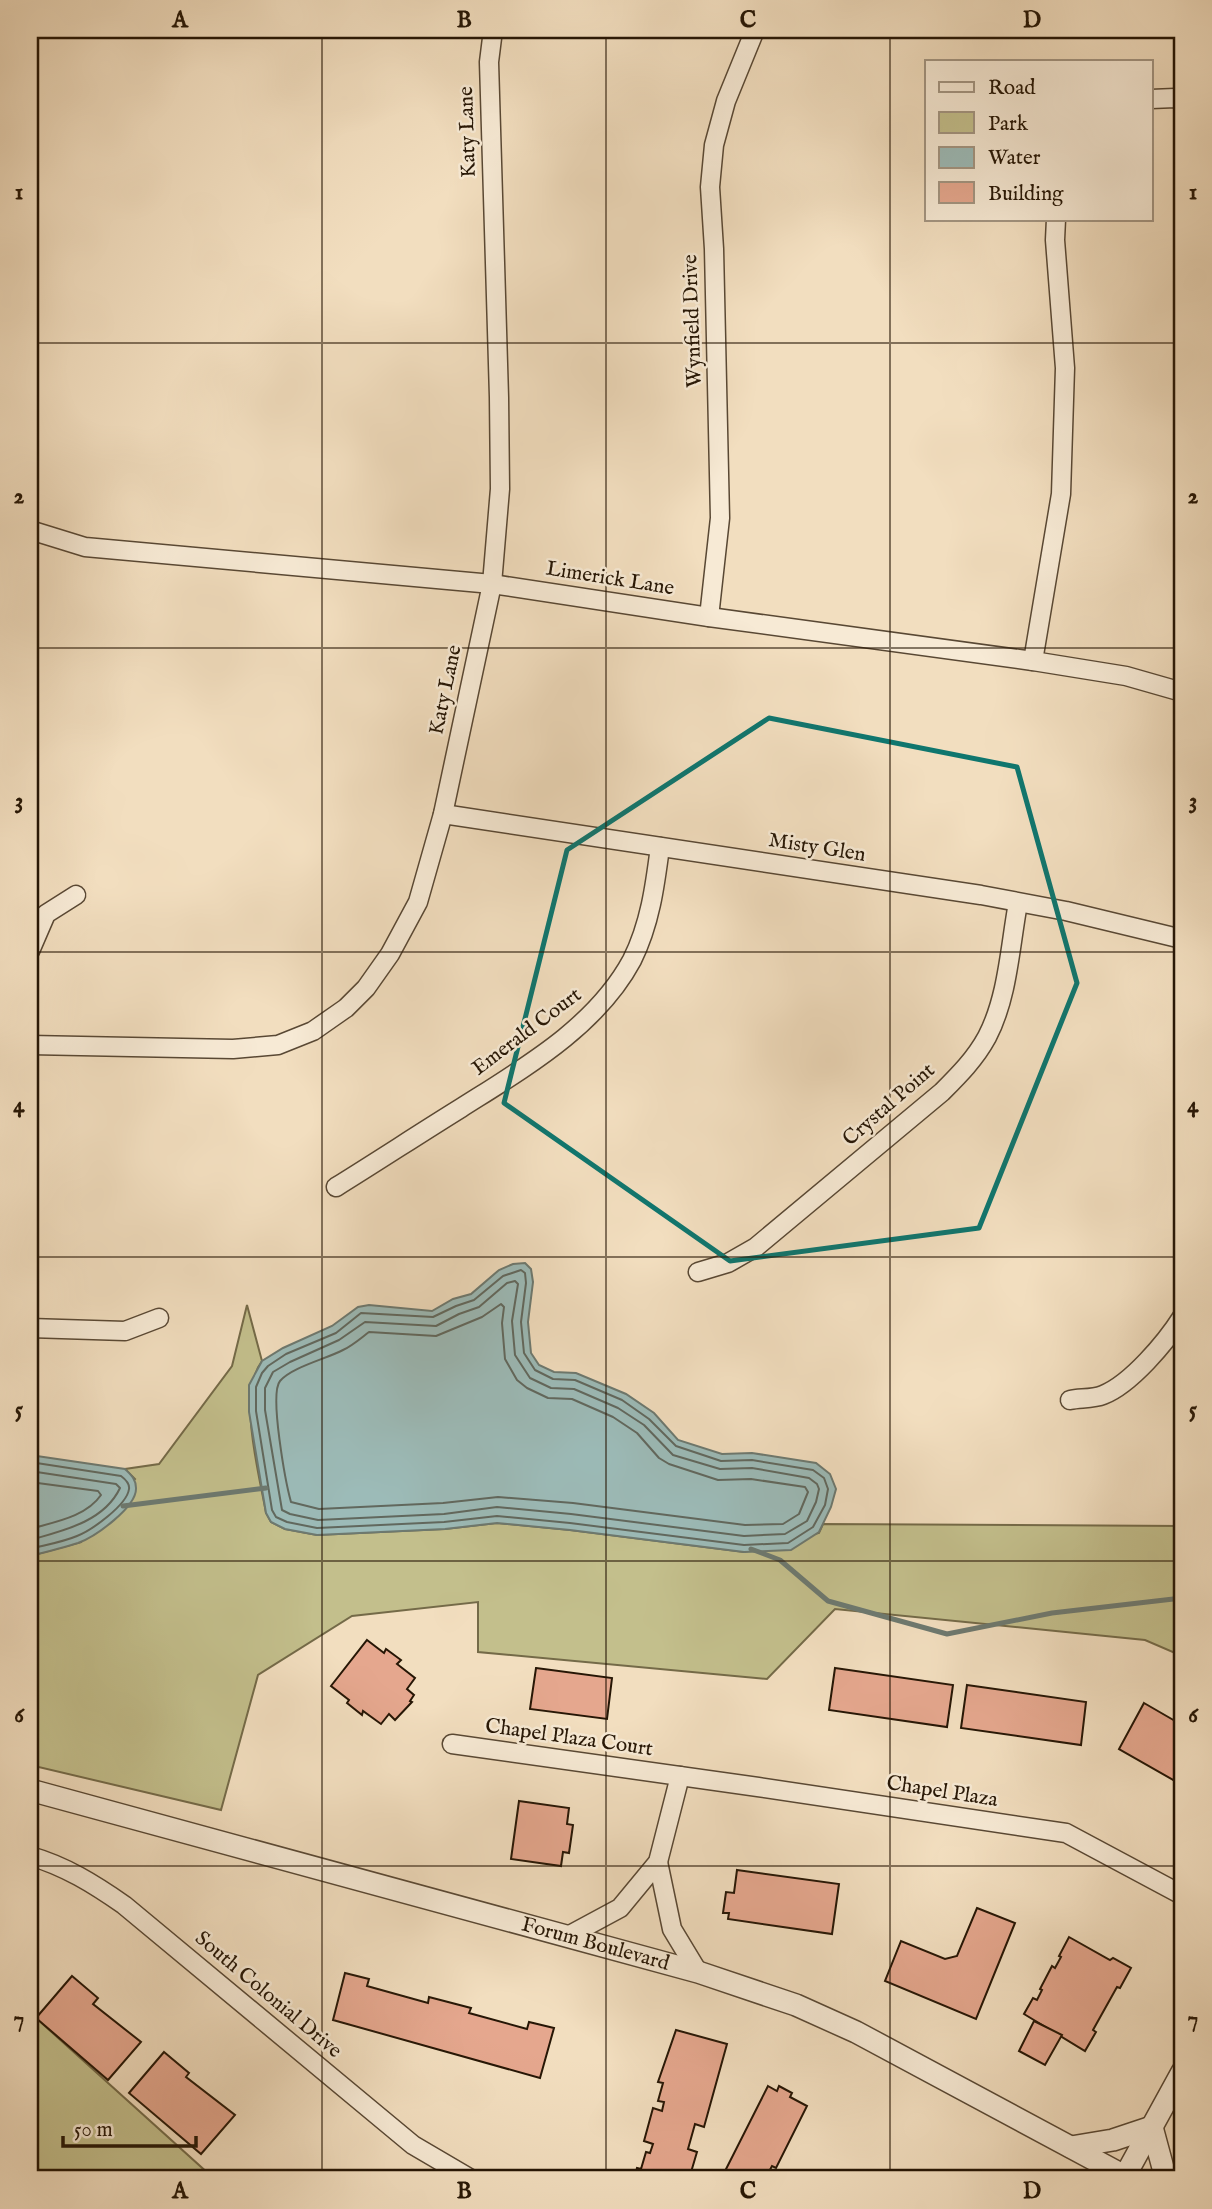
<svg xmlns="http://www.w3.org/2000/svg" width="1212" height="2209" viewBox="0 0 1212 2209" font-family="'IM FELL English',serif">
  <rect width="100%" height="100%" fill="#f2debf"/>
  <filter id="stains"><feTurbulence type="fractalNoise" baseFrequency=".00286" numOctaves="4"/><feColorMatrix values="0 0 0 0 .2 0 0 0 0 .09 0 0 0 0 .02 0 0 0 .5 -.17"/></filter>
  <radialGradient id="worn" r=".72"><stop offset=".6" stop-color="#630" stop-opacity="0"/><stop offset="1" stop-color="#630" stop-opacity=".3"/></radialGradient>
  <g fill="#c3bf8c" stroke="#746a48" stroke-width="2">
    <path d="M247,1305L262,1361C237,1394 259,1473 266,1513L271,1522L285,1529L317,1535L445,1529L497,1523L570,1530L744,1552L819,1533L823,1524L1182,1526V1656L1145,1640L835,1609L767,1679L478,1652V1602L352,1616L258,1675L221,1810L30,1765V1556L81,1542L135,1479L125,1469L159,1464L232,1366Z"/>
    <path d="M30,2017L36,2018L209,2174L225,2179H30Z"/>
  </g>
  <g fill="#9cbbb8" stroke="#6d7970" stroke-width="2">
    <path d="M525,1263L531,1269L533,1282L528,1322L531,1353L539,1365L554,1372L576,1373L626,1394L654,1413L678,1440L722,1454L752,1453L816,1463L830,1474L836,1489L831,1507L819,1532L791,1550L744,1552L570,1530L497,1523L445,1529L317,1535L285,1529L271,1522L266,1513L249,1412V1385L262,1361L283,1348L332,1326L358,1307L369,1305L432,1311L453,1299L471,1294L499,1270L513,1264Z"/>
    <path d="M30,1455L125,1469C131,1475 136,1479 136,1488C137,1507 95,1537 78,1543C62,1548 46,1552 30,1556Z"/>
  </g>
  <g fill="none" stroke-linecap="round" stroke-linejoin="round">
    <g stroke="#61685e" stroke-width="2">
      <path d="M521,1270L525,1273L526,1283L521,1322L524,1353L535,1370L553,1379L575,1380L622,1400L649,1419L676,1446L721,1461L752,1460L813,1470L824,1478L828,1489L825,1505L813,1527L788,1543L744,1545L570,1523L497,1516L444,1522L317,1528L287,1522L276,1517L272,1510L256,1411V1387L262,1373L268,1366L286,1354L336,1333L361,1313L433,1317L456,1306L474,1300L503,1276Z"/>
      <path d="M515,1281L518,1284L512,1321L515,1355L530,1378L551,1388L574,1389L618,1408L644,1425L673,1455L720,1469L752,1468L809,1478L817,1484L819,1489L816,1502L807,1521L785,1534L744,1536L571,1514L497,1507L444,1514L318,1520L290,1514L282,1510L265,1410V1388L273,1372L290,1362L339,1340L365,1322L436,1326L459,1314L479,1307L507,1283Z"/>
      <path d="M501,1304L504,1307L502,1323L505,1359L517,1380L527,1388L548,1398L572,1399L613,1417L637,1433L659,1458L669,1464L718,1480L751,1479L805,1487L808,1492L799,1514L783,1524L745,1525L573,1503L498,1497L443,1503L319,1509L291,1502C286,1484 269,1394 280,1381C292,1367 326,1359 343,1350C352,1346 361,1338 369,1332L436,1336L482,1317Z"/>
      <path d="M30,1462L121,1476C125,1479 130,1483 129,1489C127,1505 92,1530 77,1536C63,1542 45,1545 30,1549"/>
      <path d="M30,1471L116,1484L120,1488C104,1522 62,1531 30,1540"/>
      <path d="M30,1482L98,1491L101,1495C86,1517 54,1522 30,1529"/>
    </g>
    <g stroke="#6d7970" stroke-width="5">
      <path d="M123,1506L266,1488"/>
      <path d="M751,1549L780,1560L828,1601L947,1634L1052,1613L1182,1598"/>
    </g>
  </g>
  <g fill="#e5a78e" stroke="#261605" stroke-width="2">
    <path d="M367,1640L384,1653L386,1649L401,1660L397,1664L415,1678L407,1689L414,1695L410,1701L412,1702L395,1720L389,1714L381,1724L363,1711L362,1715L347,1703L349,1700L331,1686Z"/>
    <path d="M536,1668L612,1678L607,1719L530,1709Z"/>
    <path d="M835,1668L953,1685L947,1727L829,1710Z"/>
    <path d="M967,1685L1086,1702L1081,1745L961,1728Z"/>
    <path d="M1144,1703L1182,1725V1785L1119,1749Z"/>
    <path d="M519,1801L569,1808L567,1824L573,1825L569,1853L563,1852L561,1866L511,1859Z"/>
    <path d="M737,1870L839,1884L832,1934L728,1919L729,1913H723L726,1892L734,1893Z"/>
    <path d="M977,1908L1015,1923L976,2019L885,1981L901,1941L945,1959L957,1956Z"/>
    <path d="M1069,1937L1110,1960L1113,1958L1131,1968L1120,1988L1117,1987L1093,2030L1096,2032L1085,2051L1024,2014L1033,1998L1037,2000L1042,1990L1040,1989L1052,1966L1055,1968L1061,1957L1059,1956Z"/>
    <path d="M345,1973L369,1979L367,1986L428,2003L429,1997L471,2008L469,2013L527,2029L529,2022L554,2028L540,2078L333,2020Z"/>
    <path d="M72,1976L98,1998L93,2004L141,2042L108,2080L36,2018Z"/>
    <path d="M1034,2021L1062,2035L1045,2065L1019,2051Z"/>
    <path d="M676,2030L727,2044L704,2127L695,2124L688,2149L697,2152L689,2179H634L637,2168L641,2169L646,2152L650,2153L653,2144L644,2141L653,2108L662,2111L664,2102L658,2101L663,2083L658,2082Z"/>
    <path d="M164,2052L189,2073L186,2077L235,2115L201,2154L129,2093Z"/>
    <path d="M768,2086L777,2091L779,2086L792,2093L790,2097L807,2106L776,2168L772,2166L765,2179H721Z"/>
  </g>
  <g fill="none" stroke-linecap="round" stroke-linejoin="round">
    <defs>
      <g id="minor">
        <path d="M1151,99L1175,98L1182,100"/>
        <path d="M30,530L85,547L492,584L709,617L1033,661L1126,676L1182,692"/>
        <path d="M709,617L720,518L714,249L710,187L714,145L726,101L755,30"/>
        <path d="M1033,661L1061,494L1065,368L1055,240L1056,219"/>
        <path d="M443,814L981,895L1066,911L1182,939"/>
        <path d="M30,951L46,914L76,895"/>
        <path d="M30,1045L233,1049L278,1045L313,1031L346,1008L366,988L390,954L418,902L443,814L492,584L500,489L499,397L489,62L493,30"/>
        <path d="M336,1187C378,1161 419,1134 461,1108C524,1068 596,1027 632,960C650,924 655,886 660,847"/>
        <path d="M698,1272L728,1263L756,1247L942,1092C959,1075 975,1059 987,1037C1008,997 1010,946 1018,903"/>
        <path d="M30,1328L125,1331L159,1318"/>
        <path d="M1070,1400C1080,1398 1093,1399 1103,1395C1131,1384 1166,1342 1182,1317"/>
        <path d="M452,1744L758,1787L1066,1833L1182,1895"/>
        <path d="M30,1856C65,1866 94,1884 124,1905L413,2145L471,2179"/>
        <path d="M658,1862L672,1929L698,1972"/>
        <path d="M568,1936L620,1908L658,1862L680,1776"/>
      </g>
      <g id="tertiary">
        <path id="s1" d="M30,1790L698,1972L796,2005L856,2032L1130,2179"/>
        <path d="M1071,2147L1113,2140L1152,2127L1166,2179"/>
        <path d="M1125,2176L1182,2072"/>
      </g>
    </defs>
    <use href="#minor" stroke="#594834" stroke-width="21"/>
    <use href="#tertiary" stroke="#594834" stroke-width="24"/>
    <use href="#minor" stroke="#f7ead5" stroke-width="18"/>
    <use href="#tertiary" stroke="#f7ead5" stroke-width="21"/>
  </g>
  <path fill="none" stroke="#0f766e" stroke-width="5" stroke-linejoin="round" d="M769,718L1017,767L1077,983L979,1228L730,1261L504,1103L567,850Z"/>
  <path fill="none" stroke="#261605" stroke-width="2" stroke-opacity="0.55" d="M322,30V2179M606,30V2179M890,30V2179M30,343H1182M30,648H1182M30,952H1182M30,1257H1182M30,1561H1182M30,1866H1182"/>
  <g text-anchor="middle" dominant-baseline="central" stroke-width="5" stroke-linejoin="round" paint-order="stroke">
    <g font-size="21" fill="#261605" stroke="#f7ead5">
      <text transform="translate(468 132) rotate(-92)">Katy Lane</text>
      <text transform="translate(693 321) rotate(-92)">Wynfield Drive</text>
      <text transform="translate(610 579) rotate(9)">Limerick Lane</text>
      <text transform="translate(446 690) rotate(-78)">Katy Lane</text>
      <text transform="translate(817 848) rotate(9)">Misty Glen</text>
      <text transform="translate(527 1032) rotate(-37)">Emerald Court</text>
      <text transform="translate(889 1105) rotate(-41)">Crystal Point</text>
      <text transform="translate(569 1738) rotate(8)">Chapel Plaza Court</text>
      <text transform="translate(942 1792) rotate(9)">Chapel Plaza</text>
      <text stroke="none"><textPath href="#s1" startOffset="586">Forum Boulevard</textPath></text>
      <text transform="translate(268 1995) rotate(40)">South Colonial Drive</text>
    </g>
  </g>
  <rect width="1212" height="2209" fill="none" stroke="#f2debf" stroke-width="77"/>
  <rect x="925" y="60" width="228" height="161" fill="#f7ead5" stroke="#a39582" stroke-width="2"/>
  <rect x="939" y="82" width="35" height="10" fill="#f7ead5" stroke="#a39582" stroke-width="2"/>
  <text x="988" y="94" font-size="21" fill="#261605">Road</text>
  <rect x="939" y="112" width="35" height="21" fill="#c3bf8c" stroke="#a39582" stroke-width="2"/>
  <text x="988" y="130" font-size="21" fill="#261605">Park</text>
  <rect x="939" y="147" width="35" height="21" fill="#9cbbb8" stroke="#a39582" stroke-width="2"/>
  <text x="988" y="164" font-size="21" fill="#261605">Water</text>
  <rect x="939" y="182" width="35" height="21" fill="#e5a78e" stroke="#a39582" stroke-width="2"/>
  <text x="988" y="200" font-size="21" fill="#261605">Building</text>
  <path d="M63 2136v10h133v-10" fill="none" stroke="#261605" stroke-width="3.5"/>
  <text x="74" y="2136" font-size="21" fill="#261605" stroke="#f7ead5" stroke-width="5" paint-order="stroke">50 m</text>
  <rect x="38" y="38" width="1136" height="2132" fill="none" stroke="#261605" stroke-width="2.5"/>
  <g font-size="23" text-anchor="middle" font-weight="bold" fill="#261605">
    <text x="180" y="27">A</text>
    <text x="464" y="27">B</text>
    <text x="748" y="27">C</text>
    <text x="1032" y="27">D</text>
    <text x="19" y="199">1</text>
    <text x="1193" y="199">1</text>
    <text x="19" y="503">2</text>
    <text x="1193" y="503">2</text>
    <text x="19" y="808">3</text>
    <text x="1193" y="808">3</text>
    <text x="19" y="1112">4</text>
    <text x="1193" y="1112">4</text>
    <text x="19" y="1417">5</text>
    <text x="1193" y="1417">5</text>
    <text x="19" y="1722">6</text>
    <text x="1193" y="1722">6</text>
    <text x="19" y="2026">7</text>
    <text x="1193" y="2026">7</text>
    <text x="180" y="2198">A</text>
    <text x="464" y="2198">B</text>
    <text x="748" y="2198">C</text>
    <text x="1032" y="2198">D</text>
  </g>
  <rect width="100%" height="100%" filter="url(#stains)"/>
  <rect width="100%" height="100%" fill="url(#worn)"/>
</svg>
